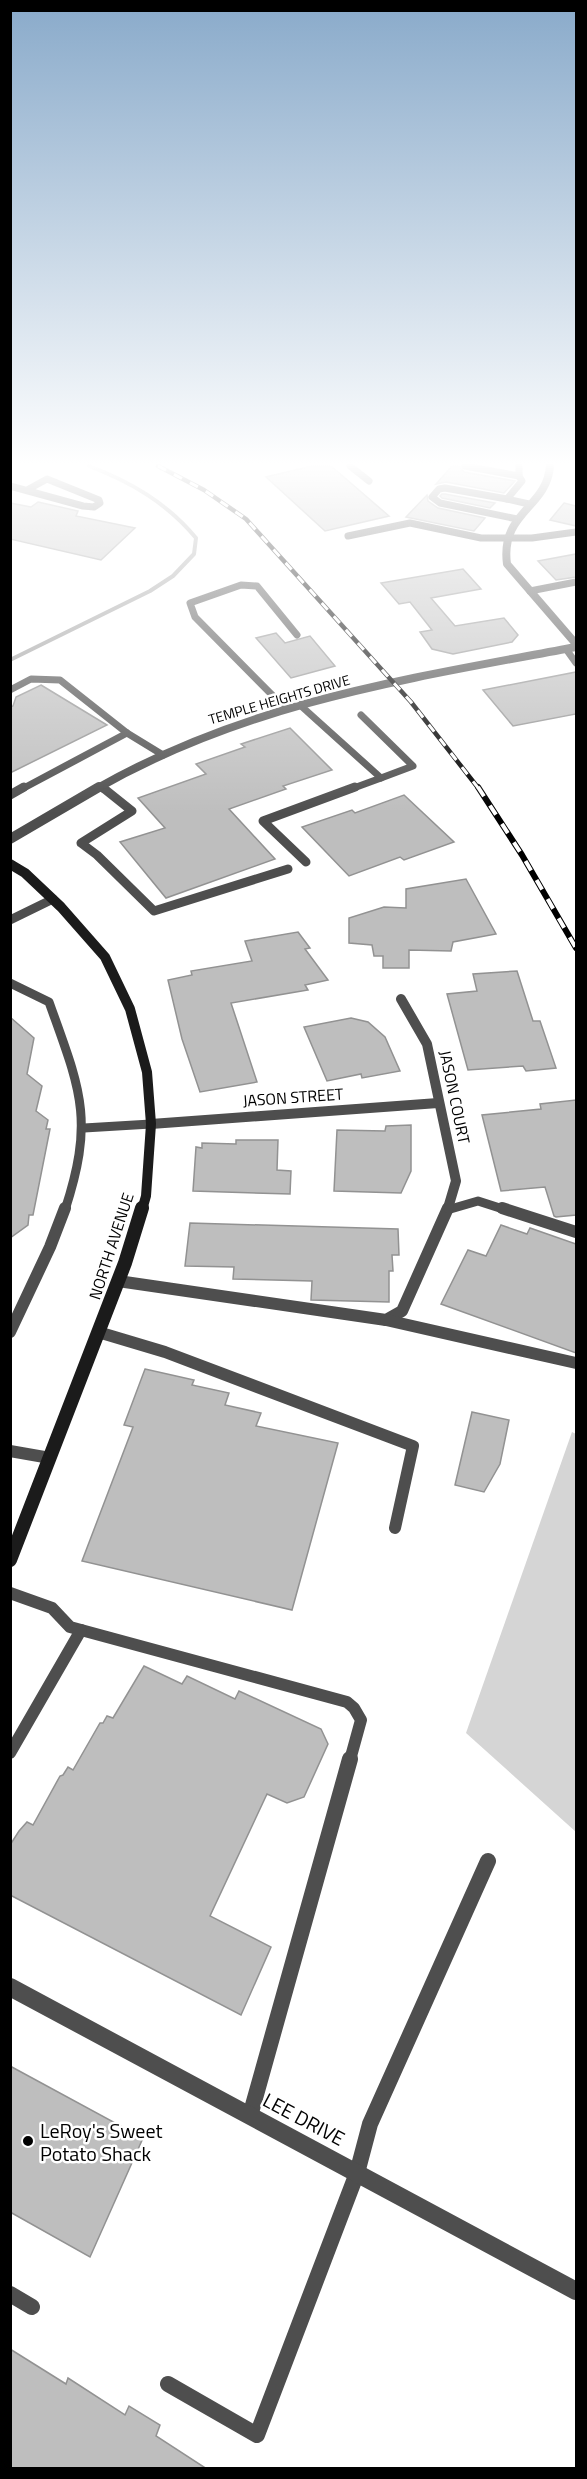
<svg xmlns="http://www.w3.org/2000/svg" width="587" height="2479" viewBox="0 0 587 2479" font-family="'Titillium Web',sans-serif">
  <rect width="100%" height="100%" fill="#fff"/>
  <path fill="#d5d5d5" d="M572,1432L576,1434V1832L466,1733Z"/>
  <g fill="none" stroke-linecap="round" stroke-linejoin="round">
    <path stroke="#9c9c9c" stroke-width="4" d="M10,660L150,591L173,576L194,554L196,538C167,503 131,482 89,466"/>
  </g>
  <g fill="#bebebe" stroke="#929292" stroke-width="1.5">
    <path d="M312,466H331L389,516L325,531L266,477Z"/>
    <path d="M452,466H459L464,472L515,481L504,493L446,482L436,484Z"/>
    <path d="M442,494H445L495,503L490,508L442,498L440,496Z"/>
    <path d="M427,495L428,501L438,508L485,518L474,531L406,517Z"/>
    <path d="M38,502L78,511L76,516L135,528L101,560L10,539V503L31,507Z"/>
    <path d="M564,503L576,506V526L550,520Z"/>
    <path d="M576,554V577L556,580L538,561Z"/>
    <path d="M463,569L481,589L431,598L455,626L504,618L518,635L512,642L453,654L432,649L420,632L432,630L410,602L399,604L381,583Z"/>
    <path d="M276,633L285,643L310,636L335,666L291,678L256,638Z"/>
    <path d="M576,672V714L513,726L483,690Z"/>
    <path d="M41,685L107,725L10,773V707L13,706L16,697Z"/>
    <path d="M290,728L332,770L283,786L286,789L229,809L275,859L166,898L120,842L165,828L138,798L206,774L196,764L245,747L241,744Z"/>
    <path d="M404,795L454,842L404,860L400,857L349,876L302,827L352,810L355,813Z"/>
    <path d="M466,879L496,934L453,942L451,951L409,950V968H383V956H374L372,945L349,943V918L384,907L406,908V889Z"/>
    <path d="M298,932L310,948L305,949L328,980L305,985L308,990L231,1003L257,1082L200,1092L182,1039L168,980L192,975L191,971L252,961L245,941Z"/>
    <path d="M517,971L533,1021H540L556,1068L526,1071L523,1066L468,1070L447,994L477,991L473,974Z"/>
    <path d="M10,1017L34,1038L27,1074L42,1086L36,1111L48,1120L46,1129H50L33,1215H29L28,1225L10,1238Z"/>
    <path d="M351,1018L368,1022L385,1037L400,1071L362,1078L361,1074L327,1081L304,1027Z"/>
    <path d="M576,1100V1215L556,1217L554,1216L545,1187L501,1191L482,1115L541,1109L540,1104Z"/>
    <path d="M411,1125V1171L401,1193L334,1191L337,1130L385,1131L386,1126Z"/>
    <path d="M236,1140H278L277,1170L291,1171L290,1194L193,1191L196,1147L202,1148V1143L236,1144Z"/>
    <path d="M190,1223L398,1229L399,1255H392L393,1271H389V1302L311,1300L312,1281L233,1279L234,1267L185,1266Z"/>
    <path d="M501,1225L527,1234L530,1228L576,1244V1353L441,1304L468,1250L486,1256Z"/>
    <path d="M145,1369L194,1380L192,1385L229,1393L225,1405L261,1413L256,1426L338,1443L292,1610L82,1561L133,1427L124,1425Z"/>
    <path d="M472,1412L509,1420L500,1464L484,1492L455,1485Z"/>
    <path d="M144,1666L182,1684L187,1676L235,1699L239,1691L321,1729L328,1744L304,1797L287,1803L267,1794L210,1916L271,1947L241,2015L10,1895V1845L19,1831L27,1822L33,1825L60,1776L63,1775L68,1767L73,1770L100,1723H103L107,1716L113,1718Z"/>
    <path d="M10,2066L143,2138L90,2257L10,2212Z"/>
    <path d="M10,2349L66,2384L68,2378L125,2415L129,2406L160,2425L156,2436L207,2469H10Z"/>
  </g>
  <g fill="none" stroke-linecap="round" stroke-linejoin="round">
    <g stroke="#4e4e4e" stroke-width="7">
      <path d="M350,466L369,481"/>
      <path d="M465,466L519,476V466"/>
      <path d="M519,476L522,481L507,499L529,504"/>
      <path d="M10,486L83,506L94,507L100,503L99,500L47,479L27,490"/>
      <path d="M507,499L445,488L439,489L432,497L440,503L517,519"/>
      <path d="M348,536L410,523L481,538H532L576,532"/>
      <path d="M530,591L576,582"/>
      <path d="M566,649L576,663"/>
      <path d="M10,690L31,679L60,680L127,733L163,755"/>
      <path d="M300,705L381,778L413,766L361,715"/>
      <path d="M286,709L195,617L190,603L241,585L257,586L297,635"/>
      <path d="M101,787L103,789"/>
      <path d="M22,789L127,733"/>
      <path d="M351,789L381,778"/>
    </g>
    <g stroke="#4e4e4e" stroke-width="9">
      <path d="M102,787L132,811L81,843L97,855L154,911L288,869"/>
      <path d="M10,795L24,787"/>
      <path d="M306,862L263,821L355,787"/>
      <path d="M10,920L53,899"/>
      <path d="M10,983L49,1002C80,1089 95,1118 65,1210"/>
      <path d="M84,1128L151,1124"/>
      <path d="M447,1210L478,1201L506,1210"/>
    </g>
    <g stroke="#4e4e4e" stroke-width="12">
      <path d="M502,1208L576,1232"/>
      <path d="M118,1281L386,1320L402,1311L448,1208"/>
      <path d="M386,1320L576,1363"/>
      <path d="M10,1332L50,1247L65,1208"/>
      <path d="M98,1332L165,1352L413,1446L395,1528"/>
      <path d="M10,1451L50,1458"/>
      <path d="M10,1593L52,1608L70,1627L347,1702L354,1708L361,1720L350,1760"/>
      <path d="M10,1753L81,1630"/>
    </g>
    <g stroke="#4e4e4e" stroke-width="16">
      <path d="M250,2116L350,1759"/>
      <path d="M10,2294L32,2307"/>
      <path d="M168,2384L257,2435L357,2173L370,2124L488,1861"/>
    </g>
    <path stroke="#4e4e4e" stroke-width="8" d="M550,466C547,508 500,512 507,564L576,644"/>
    <g stroke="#4e4e4e" stroke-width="10">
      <path d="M401,999L427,1044L456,1181L448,1208"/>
      <path d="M151,1124L438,1103"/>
    </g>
    <path stroke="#4e4e4e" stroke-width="18" d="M10,1987L576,2291"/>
    <path stroke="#4e4e4e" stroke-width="8" d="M96,789C248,702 407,679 576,647"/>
    <path stroke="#4e4e4e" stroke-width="10" d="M10,839L99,787"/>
    <path stroke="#1b1b1b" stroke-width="10" d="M10,864L25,873L61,907L105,957L130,1009L147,1072L151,1124L146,1196L142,1210"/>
    <path stroke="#1b1b1b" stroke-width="14" d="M10,1560L125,1263L142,1208"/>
    <defs>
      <path id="rail-far1" d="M158,466L204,490L246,519L411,702L479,789"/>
      <path id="rail" d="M478,787L522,855L576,948"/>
    </defs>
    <use href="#rail-far1" stroke="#000" stroke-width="4.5"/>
    <use href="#rail" stroke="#000" stroke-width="6"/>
    <use href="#rail-far1" stroke="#fff" stroke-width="3" stroke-dasharray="9" stroke-linecap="butt"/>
    <use href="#rail" stroke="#fff" stroke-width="4" stroke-dasharray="11" stroke-linecap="butt"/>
  </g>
  <linearGradient id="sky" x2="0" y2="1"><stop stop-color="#89aaca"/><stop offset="0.57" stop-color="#fff"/><stop offset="1" stop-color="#fff" stop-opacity="0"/></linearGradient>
  <rect width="587" height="813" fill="url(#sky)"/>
  <circle fill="#000" stroke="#fff" stroke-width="2" cx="28" cy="2141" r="6"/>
  <g text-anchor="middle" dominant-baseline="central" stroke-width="5" stroke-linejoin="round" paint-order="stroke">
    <g font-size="14" fill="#000" stroke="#fff">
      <text transform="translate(279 699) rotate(-16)">TEMPLE HEIGHTS DRIVE</text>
    </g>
    <g font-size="16" fill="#000" stroke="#fff">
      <text transform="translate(293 1097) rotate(-4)">JASON STREET</text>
      <text transform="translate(455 1097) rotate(78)">JASON COURT</text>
      <text transform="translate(111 1246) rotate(-72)">NORTH AVENUE</text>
    </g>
    <g font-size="20" fill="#000" stroke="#fff">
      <text transform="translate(304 2119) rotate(28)">LEE DRIVE</text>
    </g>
    <g font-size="20" fill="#000" stroke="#fff" text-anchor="start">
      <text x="40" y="2130">LeRoy's Sweet<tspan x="40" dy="23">Potato Shack</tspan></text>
    </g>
  </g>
  <rect width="587" height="2479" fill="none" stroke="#000000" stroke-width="24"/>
</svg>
